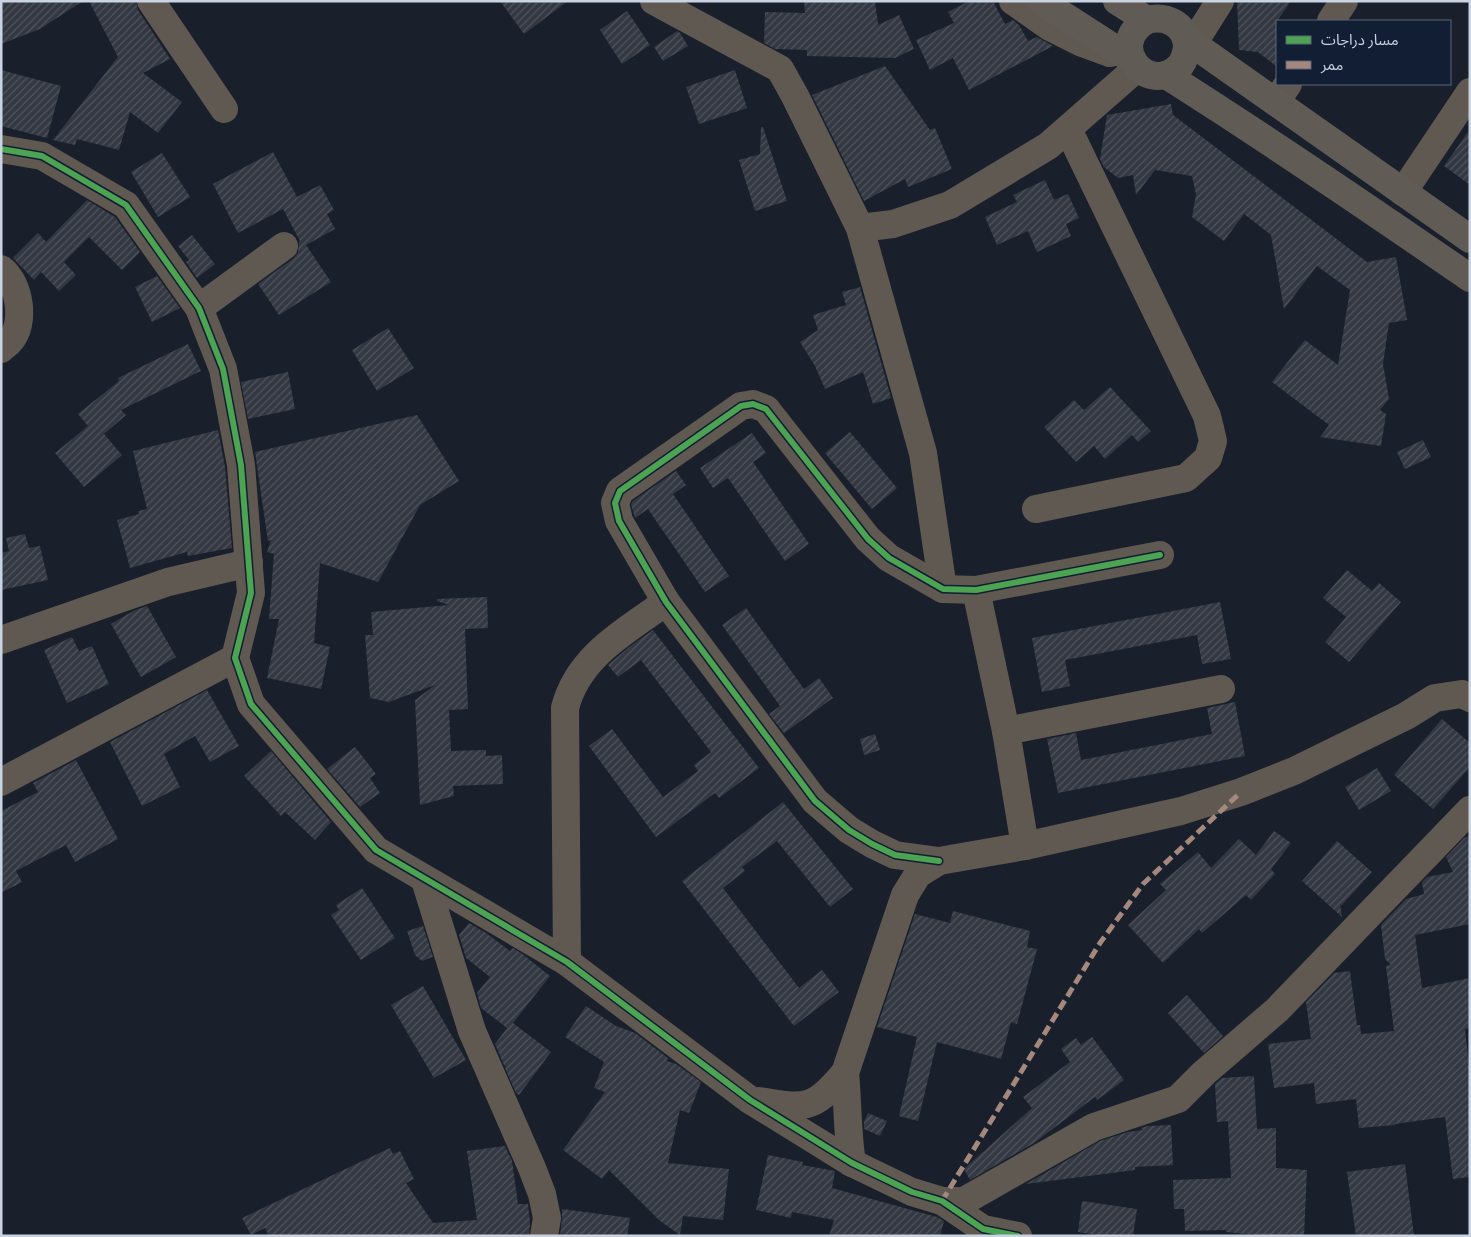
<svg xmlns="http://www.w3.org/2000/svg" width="1471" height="1237" viewBox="0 0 1471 1237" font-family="Signika,'Noto Sans Arabic',sans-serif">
  <defs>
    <pattern id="building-hatch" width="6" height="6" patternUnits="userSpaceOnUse" patternTransform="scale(1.25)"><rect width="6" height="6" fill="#333842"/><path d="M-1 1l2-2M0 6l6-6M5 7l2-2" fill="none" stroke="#4f545d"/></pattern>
  </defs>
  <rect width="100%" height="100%" fill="#19202b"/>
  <g fill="url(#building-hatch)">
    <path d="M1,1H83L40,29L1,44Z"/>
    <path d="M89,1H136L138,10L170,59L143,73L182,102L158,133L130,112L119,150L77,139L75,145L53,140L118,57Z"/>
    <path d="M500,1H568L524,34Z"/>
    <path d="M804,1H875L878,25L899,15L914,49L895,58L807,56V50L775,49L764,43L765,12L805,13Z"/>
    <path d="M969,1H993L1005,24L1013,20L1019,25L1028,41L1037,37L1053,46L969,90L953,58L930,70L916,40L954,23L948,12Z"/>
    <path d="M1237,1H1291L1277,21V67L1258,52L1239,50Z"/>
    <path d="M627,11L650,45L622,64L600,30Z"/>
    <path d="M677,31L680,33L688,46L663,61L654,47Z"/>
    <path d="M885,66L930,130L935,128L952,169L908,187L905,179L864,201L812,95Z"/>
    <path d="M1,70L61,86L47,138L1,126Z"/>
    <path d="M735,70L747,108L699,124L686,87Z"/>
    <path d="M1171,104L1173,115L1367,262L1396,257L1407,320L1389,323L1383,364L1389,399L1380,410L1386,414L1381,446L1320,437L1329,425L1272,382L1305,340L1338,365L1350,290L1317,266L1284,309L1271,235L1244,214L1224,241L1192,217L1196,194L1192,176L1155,170L1136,195L1133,175L1118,178L1104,167L1100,159L1107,115Z"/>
    <path d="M761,127H763L787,201L755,211L739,160L760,154Z"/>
    <path d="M1470,129V185L1444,166Z"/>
    <path d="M273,152L297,197L320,185L334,210L327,214L335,229L306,245L331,282L279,315L258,284L294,258L298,252L299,242L300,241L283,209L238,233L213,184Z"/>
    <path d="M162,153L190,197L158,217L131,172Z"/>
    <path d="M1045,180L1054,200L1068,194L1079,218L1066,224L1071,236L1037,252L1028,231L997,245L985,217L1017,202L1013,195Z"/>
    <path d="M87,200L115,217L140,252L122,270L89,237L64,262L76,275L59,291L41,272L34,280L13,258L38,233L46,242Z"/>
    <path d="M192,235L215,264L197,278L186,262L189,260L178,246Z"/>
    <path d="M157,276L180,308L152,322L135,287Z"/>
    <path d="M860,287L891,398L873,404L863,372L825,389L815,366L800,342L818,330L813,315L846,305L842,292Z"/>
    <path d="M388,328L414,368L377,391L352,350Z"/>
    <path d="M188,344L201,371L121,410L126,415L104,434L122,455L84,487L55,453L88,426L78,414L119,381L118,378Z"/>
    <path d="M288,372L295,409L248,419L241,382Z"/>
    <path d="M1110,387L1151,431L1138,442L1132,435L1105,459L1094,446L1076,462L1044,427L1074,400L1084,410Z"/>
    <path d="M417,415L459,481L420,505L378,582L320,563L314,643L330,647L321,689L267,678L279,619H269L274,554L267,552L271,540L268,541L255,452Z"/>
    <path d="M218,430L225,467L232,548L188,556L187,552L130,568L117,520L139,514L138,511L147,509L133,451Z"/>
    <path d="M850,432L897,488L872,509L825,453Z"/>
    <path d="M752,433L766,453L753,462L809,544L785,561L728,478L713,488L700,468Z"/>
    <path d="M1423,440L1431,457L1405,469L1397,452Z"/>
    <path d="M676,471L686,485L673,494L729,576L705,592L648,509L635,518L634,515L631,504L633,501Z"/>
    <path d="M25,534L29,548L40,546L48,580L1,590V553L9,551L6,538Z"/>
    <path d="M1347,570L1372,591L1379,583L1401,602L1349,662L1325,642L1346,617L1323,598Z"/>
    <path d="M487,597L488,628L465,629L468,709L449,710L451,751L486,750V756L502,755L503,784L453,786L454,796L420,805L415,700L435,685L389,702L370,698L365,635H373L371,612L449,605L437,601V599Z"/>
    <path d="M1220,602L1231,659L1202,664L1197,635L1065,660L1070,686L1042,692L1032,638Z"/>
    <path d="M147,606L176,657L141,677L111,624L133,611Z"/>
    <path d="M746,608L804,689L819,678L833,698L784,733L769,714L780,706L722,625Z"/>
    <path d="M653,630L759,768L719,798L715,793L656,837L589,746L612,729L663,797L698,771L694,765L711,752L641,660L618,677L608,665L629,647Z"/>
    <path d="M72,637L79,651L92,646L109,684L67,703L44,650Z"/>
    <path d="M207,690L239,746L210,762L195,736L164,754L180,787L142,806L110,742Z"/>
    <path d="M1235,702L1245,756L1058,793L1047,739L1076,733L1081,760L1212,734L1207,708Z"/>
    <path d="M1442,719L1470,743V767L1433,809L1394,775Z"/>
    <path d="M875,734L880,750L864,755L860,739Z"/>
    <path d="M355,747L376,774L370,778L380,793L360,807L327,769Z"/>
    <path d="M271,751L331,822L315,840L285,812L281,816L244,776Z"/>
    <path d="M76,760L118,839L75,862L66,845L16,871L22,882L1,893V811L38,792L33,783Z"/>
    <path d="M1377,768L1391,791L1359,810L1345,787Z"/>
    <path d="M783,802L853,889L830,907L777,841L742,867L745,871L723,888L799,988L822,970L839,992L794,1026L682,881Z"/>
    <path d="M1274,831L1291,843L1271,869L1275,874L1251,900L1246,895L1202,933L1199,929L1163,963L1128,925L1166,890L1160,884L1198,852L1211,868L1239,839L1256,855Z"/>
    <path d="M1470,836V924L1415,935L1422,988L1470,978V1028L1465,1029L1470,1075V1177L1453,1179L1445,1117L1395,1124V1125L1359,1128L1356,1099L1316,1104L1314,1083L1274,1088L1268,1044L1311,1039L1306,1002L1334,973L1350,971L1357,1025H1360L1361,1034L1394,1031L1386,966L1391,965L1385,959L1381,925L1406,899L1424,894L1422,882L1427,877L1453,872L1446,857L1464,838Z"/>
    <path d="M1337,841L1372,872L1341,906L1340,904L1342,917L1302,881Z"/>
    <path d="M362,888L395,938L361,960L331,915L339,910L336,905Z"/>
    <path d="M953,911L1030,931L1027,947L1037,949L1017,1024L1011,1022L1001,1059L937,1042L918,1121L899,1116L917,1037L877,1027L915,914L950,923Z"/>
    <path d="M469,923L486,933L510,951L513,948L521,953L550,976L513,1023L551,1052L519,1095L516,1093L505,1068L506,1067L504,1065L495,1044L507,1028L481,1008L477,993L490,977L466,958L459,935Z"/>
    <path d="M423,926L433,957L422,961L415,955L407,931Z"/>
    <path d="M423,986L466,1060L434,1078L391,1005Z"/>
    <path d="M1187,995L1223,1036L1204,1053L1168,1013Z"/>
    <path d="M586,1006L616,1026L635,1033L668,1058L667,1061L676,1064L701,1082L689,1113L680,1110L668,1163L729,1169L723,1220L683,1216L680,1235L659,1220L609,1170L602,1179L563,1150L605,1092L594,1088L604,1062L565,1037Z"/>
    <path d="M1092,1037L1124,1080L1097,1100L1095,1097L1034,1143L970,1180L964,1169L1032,1108L1023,1097L1070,1062L1061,1049L1076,1038L1081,1045Z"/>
    <path d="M1254,1076L1257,1129L1276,1128V1168L1307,1170L1304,1236H1264L1226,1232V1230L1185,1231L1184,1209H1174L1173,1180L1231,1178L1228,1121L1217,1122L1215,1084L1222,1078Z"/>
    <path d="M868,1113L887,1121L880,1136L864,1129V1122Z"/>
    <path d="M1171,1125L1173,1165L1135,1167V1170L1026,1184L1100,1141L1128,1132L1143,1130L1141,1128L1148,1126Z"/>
    <path d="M505,1146L512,1161L518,1204H528L530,1222L529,1236H269L265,1228L251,1235L242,1218L390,1148L393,1154L400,1151L414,1179L406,1183L433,1223L477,1220L467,1151Z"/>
    <path d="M768,1155L803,1162L802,1165L835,1171L832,1188L937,1217L944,1221L940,1236H829L834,1220L792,1212L791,1218L756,1210Z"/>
    <path d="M1405,1164L1414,1236H1356L1347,1172Z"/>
    <path d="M1082,1201L1137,1209L1133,1236H1104L1078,1232Z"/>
    <path d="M562,1209L630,1218L627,1236H560L562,1220Z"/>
  </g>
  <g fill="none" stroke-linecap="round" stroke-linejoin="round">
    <g stroke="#605952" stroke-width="28">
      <path d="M151,1L224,109"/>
      <path d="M654,1L780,69L795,96L860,228L923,453L943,589"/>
      <path d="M1013,1L1050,27L1080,42L1110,53"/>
      <path d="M1331,21L1344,1"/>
      <path d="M1193,44L1220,1"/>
      <path d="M1276,102L1288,84"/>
      <path d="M1,149L42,156L126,205L199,308L223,369L241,465L251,593L235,658L251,704L376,850L567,962L750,1100L852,1163L912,1192L942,1201L983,1229L1018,1236"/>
      <path d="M1403,192L1470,92"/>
      <path d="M860,228L893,224L950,205L1048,146L1137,68"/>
      <path d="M1,269C20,283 26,324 10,341C8,344 4,346 1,349"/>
      <path d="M199,308L284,246"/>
      <path d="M1036,509L1186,478L1208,458L1213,441L1207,416L1068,129"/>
      <path d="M976,590L1006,731L1025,846"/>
      <path d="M1,640L168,582L249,563"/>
      <path d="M1006,731L1221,689"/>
      <path d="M1,782L235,658"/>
      <path d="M939,861L895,855L872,844L849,830L815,801L666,602L619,521L615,503L620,491L741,406L753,404L766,409L868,539L889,558L943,589L976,590L1160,555"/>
      <path d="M425,880L472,1031L532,1168L542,1194L547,1218L544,1236"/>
      <path d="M567,962L565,708C578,656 626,631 666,602"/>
      <path d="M845,1073L905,895L918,874L939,861L1025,846L1181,811L1241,792L1294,771L1406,716L1435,698L1462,694L1470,698"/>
      <path d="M759,1101C806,1109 813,1110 845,1073C848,1103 847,1133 852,1163"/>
      <path d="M942,1201H964L1094,1127L1178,1099L1204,1073L1277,1010L1470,810"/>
    </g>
    <g stroke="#605b55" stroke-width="28">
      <path d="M1041,1L1131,59"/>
      <path d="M1117,1L1147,20C1166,15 1185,24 1187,45C1187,52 1184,61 1180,66C1148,98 1104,45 1147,20"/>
      <path d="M1186,39L1470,239"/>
      <path d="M1166,75C1269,140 1370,209 1470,278"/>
    </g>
    <path stroke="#a5887d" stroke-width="5" stroke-dasharray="10 5" stroke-linecap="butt" d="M942,1201L1100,943L1143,884L1241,792"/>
    <defs>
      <g id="cycleway">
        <path d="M1,149L42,156L126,205L199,308L223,369L241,465L251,593L235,658L251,704L376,850L567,962L750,1100L852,1163L912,1192L942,1201L983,1229L1018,1236"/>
        <path d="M939,861L895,855L872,844L849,830L815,801L666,602L619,521L615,503L620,491L741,406L753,404L766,409L868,539L889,558L943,589L976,590L1160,555"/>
      </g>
    </defs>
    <use href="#cycleway" stroke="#111e33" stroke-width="9"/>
    <use href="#cycleway" stroke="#4ca352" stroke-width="6"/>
  </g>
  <rect width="1471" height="1237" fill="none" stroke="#cad3e2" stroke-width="5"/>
  <rect x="1276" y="20" width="175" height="65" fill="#111e33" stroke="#5b6679"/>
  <rect x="1286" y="36" width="25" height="8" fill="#4ca352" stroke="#5b6679"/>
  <text x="1321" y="45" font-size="15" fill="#cad3e2">مسار دراجات</text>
  <rect x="1286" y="61" width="25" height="8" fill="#a5887d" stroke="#5b6679"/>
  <text x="1321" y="70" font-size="15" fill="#cad3e2">ممر</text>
</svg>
